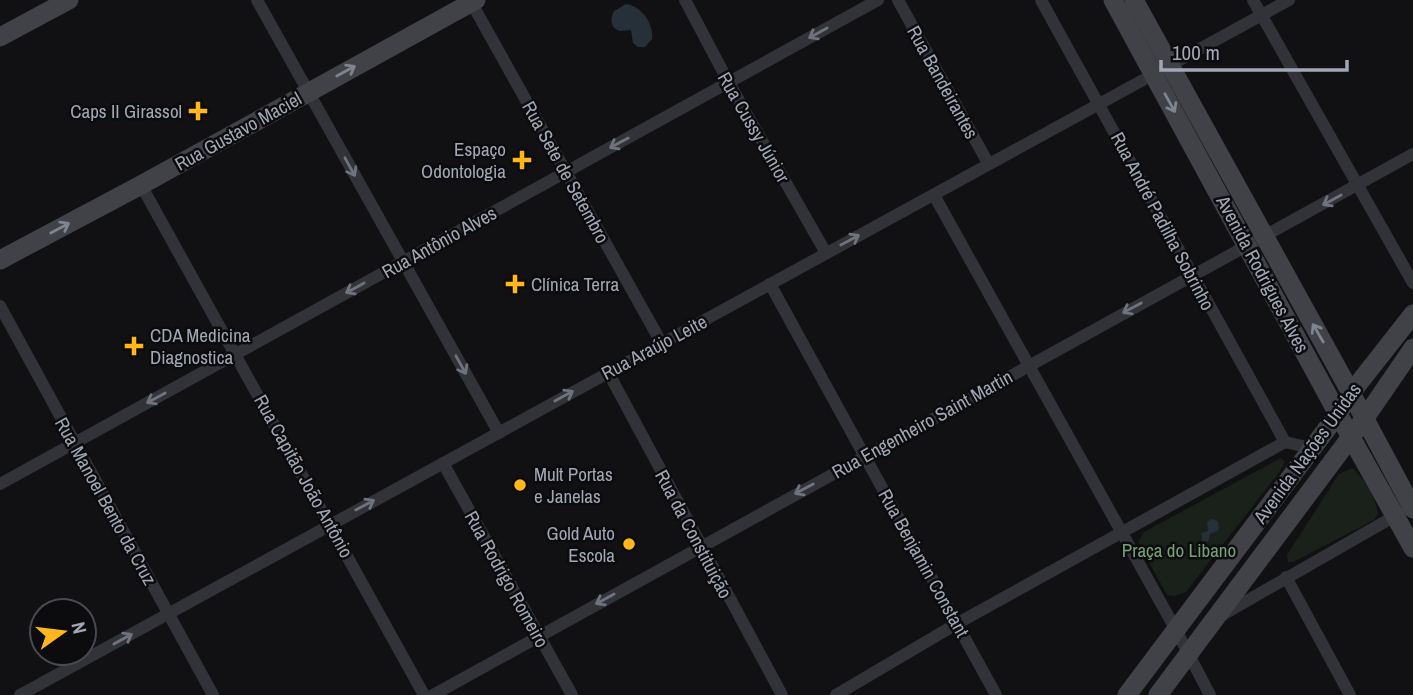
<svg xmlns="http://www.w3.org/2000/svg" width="1413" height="695" viewBox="0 0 1413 695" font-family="'Archivo Narrow',sans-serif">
  <rect width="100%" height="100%" fill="#111113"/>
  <g fill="#19211a">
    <path d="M1281,458L1285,462L1280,471L1186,592L1175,596L1167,595L1138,542L1144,532Z"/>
    <path d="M1352,468C1364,478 1376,498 1378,514L1374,520L1293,562H1288L1287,555L1339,474Z"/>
  </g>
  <g fill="#263038">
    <path d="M626,4C641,6 654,23 652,39L645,47H638L633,43L631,30L620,31C610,28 610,19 614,11Z"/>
    <path d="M1212,519L1218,521L1219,530L1210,534L1208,542L1202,541V533L1208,531L1207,522Z"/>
  </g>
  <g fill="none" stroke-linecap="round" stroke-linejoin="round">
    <g stroke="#323338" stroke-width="12">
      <path d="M257,0L499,433"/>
      <path d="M470,0L662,344"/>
      <path d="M685,0L729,83L826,253"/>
      <path d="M898,0L988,163"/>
      <path d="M1041,0L1285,442"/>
      <path d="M1253,0L1413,283"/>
      <path d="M141,185L424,695"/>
      <path d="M934,195L1176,630L1210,695"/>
      <path d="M770,284L996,695"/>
      <path d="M0,306L213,695"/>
      <path d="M608,372L782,695"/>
      <path d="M443,463L572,695"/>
      <path d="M0,484L878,0"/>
      <path d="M1286,577L1350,695"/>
      <path d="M1224,614L1400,513"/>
      <path d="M20,695L1289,0"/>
      <path d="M433,695L1413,154"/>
      <path d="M836,695L958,623L1285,442L1312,448"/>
    </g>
    <g stroke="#404248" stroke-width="19">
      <path d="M1113,0L1338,414L1413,548"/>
      <path d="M1134,0L1351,393L1413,509"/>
      <path d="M0,37L69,0"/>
      <path d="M0,260L141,185L476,0"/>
      <path d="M1127,695L1338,414L1351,393L1413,314"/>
      <path d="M1158,695L1365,418L1413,348"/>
    </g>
  </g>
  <defs><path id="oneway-shaft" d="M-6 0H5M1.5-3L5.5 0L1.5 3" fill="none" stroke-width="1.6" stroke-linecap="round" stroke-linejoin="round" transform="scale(1.75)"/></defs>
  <g stroke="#6f737d">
    <use href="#oneway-shaft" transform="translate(818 33) rotate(151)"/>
    <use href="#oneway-shaft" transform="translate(619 143) rotate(152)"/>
    <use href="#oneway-shaft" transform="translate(350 167) rotate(61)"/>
    <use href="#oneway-shaft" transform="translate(1332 200) rotate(151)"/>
    <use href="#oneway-shaft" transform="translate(850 240) rotate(-28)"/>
    <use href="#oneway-shaft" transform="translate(355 288) rotate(151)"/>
    <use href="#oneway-shaft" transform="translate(1132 308) rotate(152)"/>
    <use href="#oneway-shaft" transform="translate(461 365) rotate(61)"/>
    <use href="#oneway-shaft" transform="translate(564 396) rotate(-29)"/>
    <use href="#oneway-shaft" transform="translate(156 398) rotate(151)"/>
    <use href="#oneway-shaft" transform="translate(804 489) rotate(152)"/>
    <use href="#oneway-shaft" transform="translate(365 505) rotate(-28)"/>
    <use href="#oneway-shaft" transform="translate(605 599) rotate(151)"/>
    <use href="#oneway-shaft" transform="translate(123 639) rotate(-29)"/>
  </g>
  <g stroke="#7f848f">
    <use href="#oneway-shaft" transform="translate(346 71) rotate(-29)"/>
    <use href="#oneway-shaft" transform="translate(1170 103) rotate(61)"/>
    <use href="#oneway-shaft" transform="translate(60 228) rotate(-28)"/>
    <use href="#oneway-shaft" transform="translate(1318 333) rotate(-120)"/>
  </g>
  <g fill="#ffb71d" stroke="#0c0c0e" stroke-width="2.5">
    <path d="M194.5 100.5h7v7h7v7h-7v7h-7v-7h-7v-7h7z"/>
    <path d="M518.5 149.5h7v7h7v7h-7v7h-7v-7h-7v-7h7z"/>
    <path d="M511.5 273.5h7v7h7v7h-7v7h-7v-7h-7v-7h7z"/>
    <path d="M130.5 335.5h7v7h7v7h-7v7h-7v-7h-7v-7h7z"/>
    <circle cx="520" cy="485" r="7"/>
    <circle cx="629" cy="544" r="7"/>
  </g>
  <g text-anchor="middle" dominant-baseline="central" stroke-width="5" stroke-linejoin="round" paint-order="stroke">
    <g font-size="19" fill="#a1a7b5" stroke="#0c0c0e">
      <text transform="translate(943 82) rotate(61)">Rua Bandeirantes</text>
      <text transform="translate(754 127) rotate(60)">Rua Cussy Júnior</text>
      <text transform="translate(238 131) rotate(-29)">Rua Gustavo Maciel</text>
      <text transform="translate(566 172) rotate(61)">Rua Sete de Setembro</text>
      <text transform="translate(1163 221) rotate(62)">Rua André Padilha Sobrinho</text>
      <text transform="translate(439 242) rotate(-29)">Rua Antônio Alves</text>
      <text transform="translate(1263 274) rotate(62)">Avenida Rodrigues Alves</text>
      <text transform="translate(654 347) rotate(-28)">Rua Araújo Leite</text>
      <text transform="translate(922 424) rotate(-29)">Rua Engenheiro Saint Martin</text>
      <text transform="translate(1307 453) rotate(-54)">Avenida Nações Unidas</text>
      <text transform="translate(304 476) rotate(61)">Rua Capitão João Antônio</text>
      <text transform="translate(106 501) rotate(61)">Rua Manoel Bento da Cruz</text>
      <text transform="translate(694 534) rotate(62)">Rua da Constituição</text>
      <text transform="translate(924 563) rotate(61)">Rua Benjamin Constant</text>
      <text transform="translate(507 579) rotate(61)">Rua Rodrigo Romeiro</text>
    </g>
    <g font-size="19" fill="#a1a7b5" stroke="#0c0c0e" text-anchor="end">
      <text x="182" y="111">Caps II Girassol</text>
      <text x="506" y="149">Espaço<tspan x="506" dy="22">Odontologia</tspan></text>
      <text x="531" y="284" text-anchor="start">Clínica Terra</text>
      <text x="150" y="335" text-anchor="start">CDA Medicina<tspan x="150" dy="22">Diagnostica</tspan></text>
      <text x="534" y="474" text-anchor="start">Mult Portas<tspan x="534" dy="22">e Janelas</tspan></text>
      <text x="615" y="533">Gold Auto<tspan x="615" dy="22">Escola</tspan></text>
    </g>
    <g font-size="19" fill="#76a279" stroke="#0c0c0e">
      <text x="1179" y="550">Praça do Libano</text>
    </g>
  </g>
  <g transform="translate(63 632) rotate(76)"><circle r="33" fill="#0c0c0e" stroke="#484a51" stroke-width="2"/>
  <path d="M0-5L12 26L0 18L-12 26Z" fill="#ffb71d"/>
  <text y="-10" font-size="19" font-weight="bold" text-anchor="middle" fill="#a1a7b5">N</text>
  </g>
  <path d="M1161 60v10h186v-10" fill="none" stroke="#a1a7b5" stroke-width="3.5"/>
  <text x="1172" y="60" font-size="21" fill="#a1a7b5" stroke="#0c0c0e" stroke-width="5" paint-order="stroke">100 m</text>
</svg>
